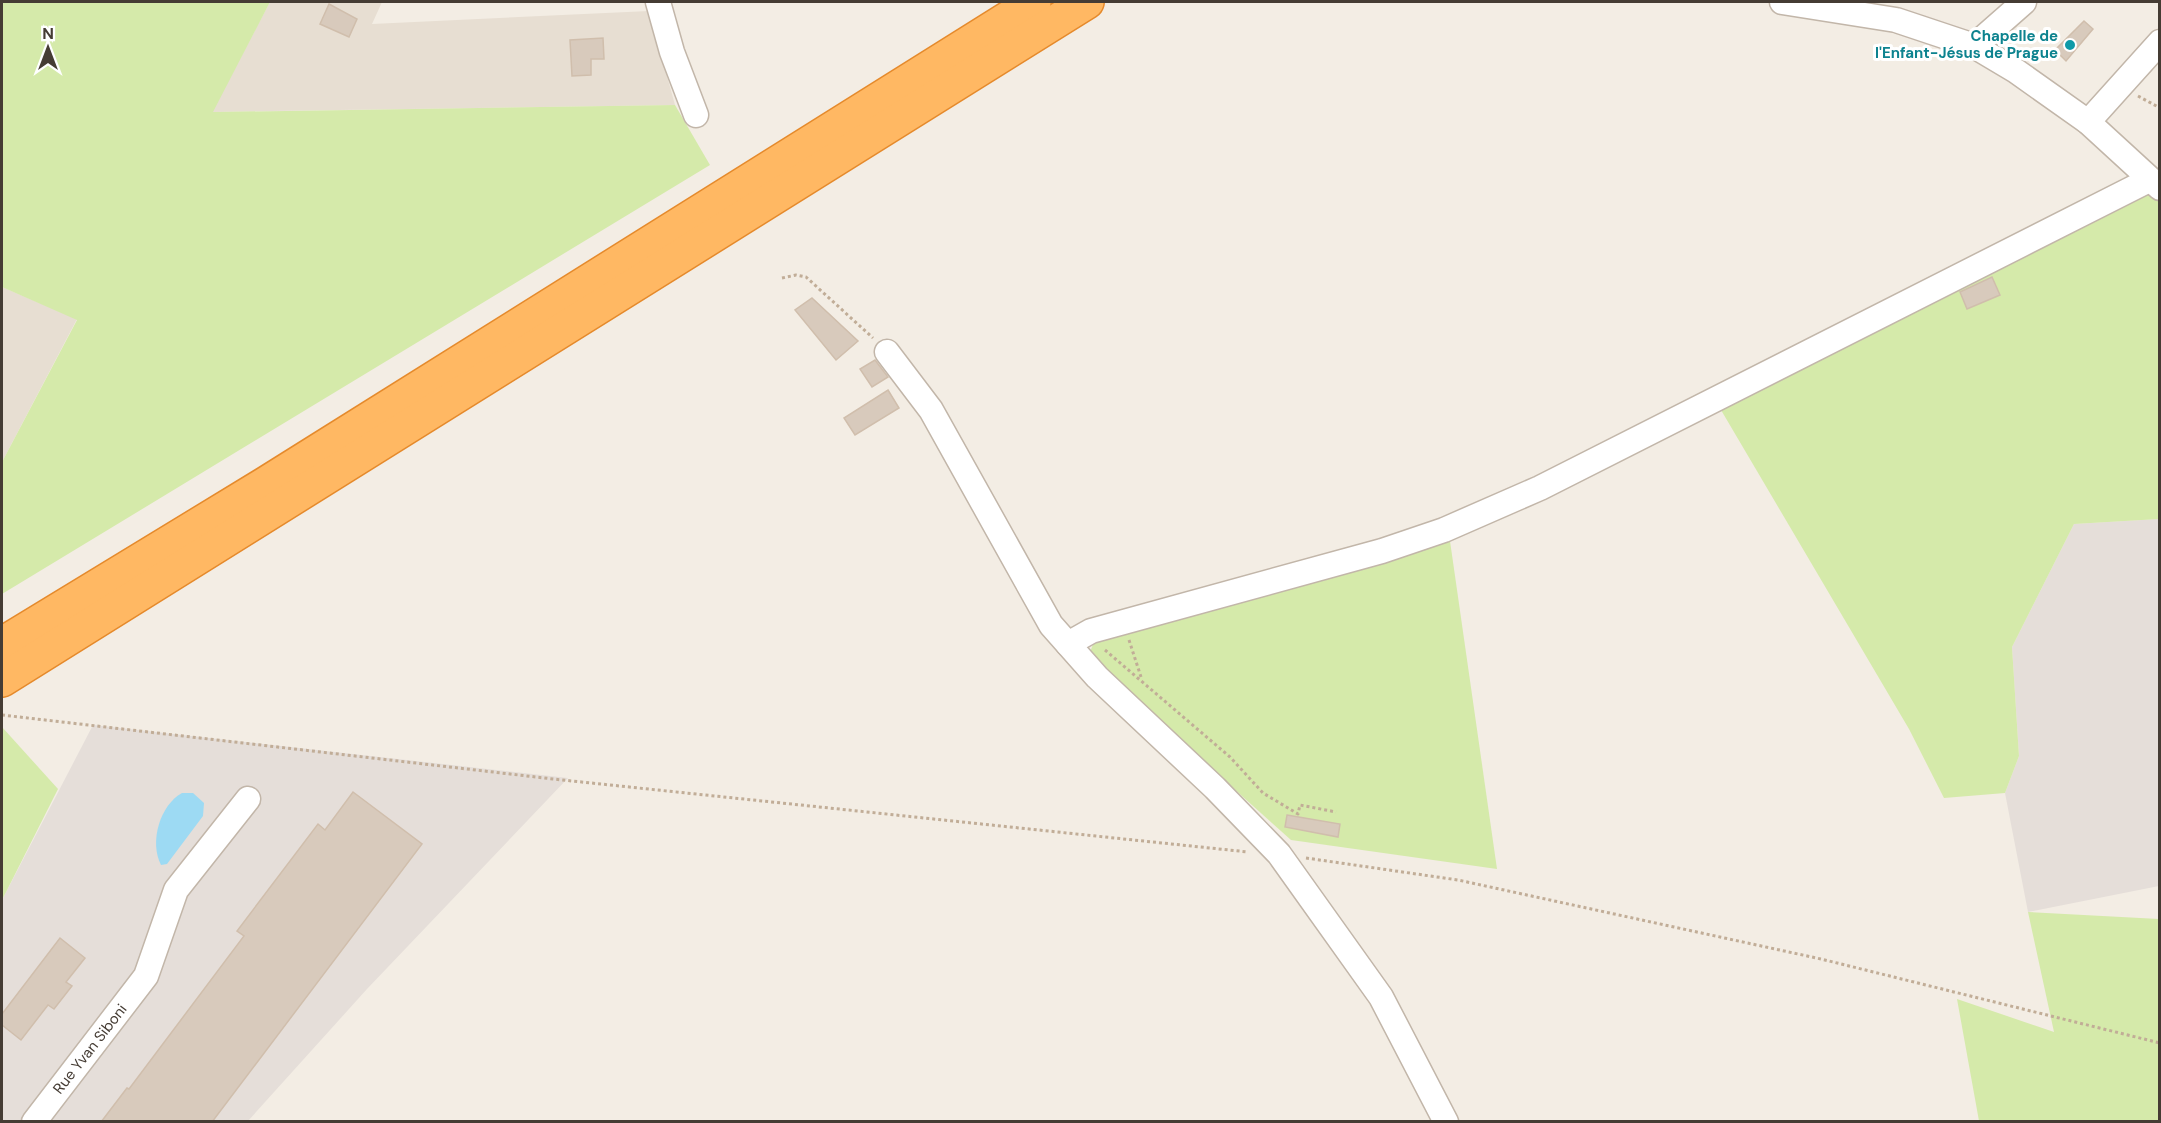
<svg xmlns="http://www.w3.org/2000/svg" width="2161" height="1123" viewBox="0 0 2161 1123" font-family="'DM Sans',sans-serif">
  <rect width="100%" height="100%" fill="#f3ede4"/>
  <g fill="#e7ded2">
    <path d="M270,2H382L372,24L649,11L675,105L212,112Z"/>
    <path d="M2,287L77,319L2,462Z"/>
  </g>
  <g fill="#e5ded9">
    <path d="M2159,519V886L2028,912L2005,793L2019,756L2012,647L2074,524Z"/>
    <path d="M93,725L568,778L367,989L248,1121H2V900Z"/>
  </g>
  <g fill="#d5eaaa">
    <path d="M2,2H270L213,112L675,105L710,165L2,594V462L77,320L2,287Z"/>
    <path d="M2159,174V519L2074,524L2012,647L2019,756L2005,793L1944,798L1909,729L1721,410L2127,177Z"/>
    <path d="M1450,541L1497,869L1291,840L1125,691L1090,652L1094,642L1106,635Z"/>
    <path d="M2,727L58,789L2,900Z"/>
    <path d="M2028,912L2159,919V1121H1979L1957,999L2054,1032Z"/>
  </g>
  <path fill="#9ddaf3" d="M182,793H193L204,803L203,816L167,864L161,865C149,842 160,805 182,793Z"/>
  <g fill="#d8cabc" stroke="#d0beac" stroke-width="1.5">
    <path d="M329,4L357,19L349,37L320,24Z"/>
    <path d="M2084,21L2093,29L2066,61L2055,50Z"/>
    <path d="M603,38L604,59H591V75L572,76L570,40Z"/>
    <path d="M1992,277L2000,295L1967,309L1960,292Z"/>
    <path d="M812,298L858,341L836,360L795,310Z"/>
    <path d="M875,360L888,377L872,387L860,369Z"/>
    <path d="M888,390L899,408L855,435L844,418Z"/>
    <path d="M353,792L422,844L212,1122H101L127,1088L129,1089L244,936L237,931L318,824L325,830Z"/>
    <path d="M1287,815L1340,824L1338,837L1285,827Z"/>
    <path d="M60,938L85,958L66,982L72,986L54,1009L48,1005L21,1040L2,1025V1014Z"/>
  </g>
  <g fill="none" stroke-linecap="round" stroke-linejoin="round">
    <defs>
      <g id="minor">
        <path d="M658,2L672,52L696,115"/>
        <path d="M1782,2L1896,20L1974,46L2016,71L2088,122L2160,188"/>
        <path d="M1974,46L2024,2"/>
        <path d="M2088,122L2160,42"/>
        <path d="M887,352L931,410L1051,625L1097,677L1215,788L1279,854L1381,997L1446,1122"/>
        <path d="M1068,644L1091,631L1382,551L1444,530L1540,488L2149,180"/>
        <path d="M34,1122L146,976L176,890L248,799"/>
      </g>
      <g id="highway">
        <path d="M2,644L265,484L1034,2"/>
        <path d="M2,680L1087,2"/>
      </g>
    </defs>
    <use href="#minor" stroke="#c2b6a9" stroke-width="27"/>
    <use href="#highway" stroke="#e58a2c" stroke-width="36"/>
    <g stroke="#c1ad97" stroke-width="3" stroke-dasharray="3 3" stroke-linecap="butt">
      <path d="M2138,96L2160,108"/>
      <path d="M782,278L796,275L806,277L873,338"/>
      <path d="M1129,640L1141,677"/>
      <path d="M1105,650L1230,757L1263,793L1298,814L1300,805L1336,812"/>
      <path d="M2,715L553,779L1248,852"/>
      <path d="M1306,858L1458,880L1821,959L2160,1043"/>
    </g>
    <use href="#minor" stroke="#fff" stroke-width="24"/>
    <use href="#highway" stroke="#ffb863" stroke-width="33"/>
  </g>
  <circle fill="#0f9aa8" stroke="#fff" stroke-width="2" cx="2070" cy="45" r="6"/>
  <g text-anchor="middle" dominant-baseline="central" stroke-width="6" stroke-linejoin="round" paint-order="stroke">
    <g font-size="15" font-weight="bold" fill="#0d838f" stroke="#fff" text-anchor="end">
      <text x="2058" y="36">Chapelle de<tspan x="2058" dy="17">l'Enfant-Jésus de Prague</tspan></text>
    </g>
    <g font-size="15" fill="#453c34" stroke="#fff">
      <text transform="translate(90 1049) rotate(-52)">Rue Yvan Siboni</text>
    </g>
  </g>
  <rect width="2161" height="1123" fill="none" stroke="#453c34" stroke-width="6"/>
  <g transform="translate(48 48)" stroke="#ffffff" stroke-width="4.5" paint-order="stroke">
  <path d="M0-4.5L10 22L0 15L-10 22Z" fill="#453c34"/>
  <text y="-9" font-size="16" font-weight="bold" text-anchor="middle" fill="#453c34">N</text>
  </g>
</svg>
